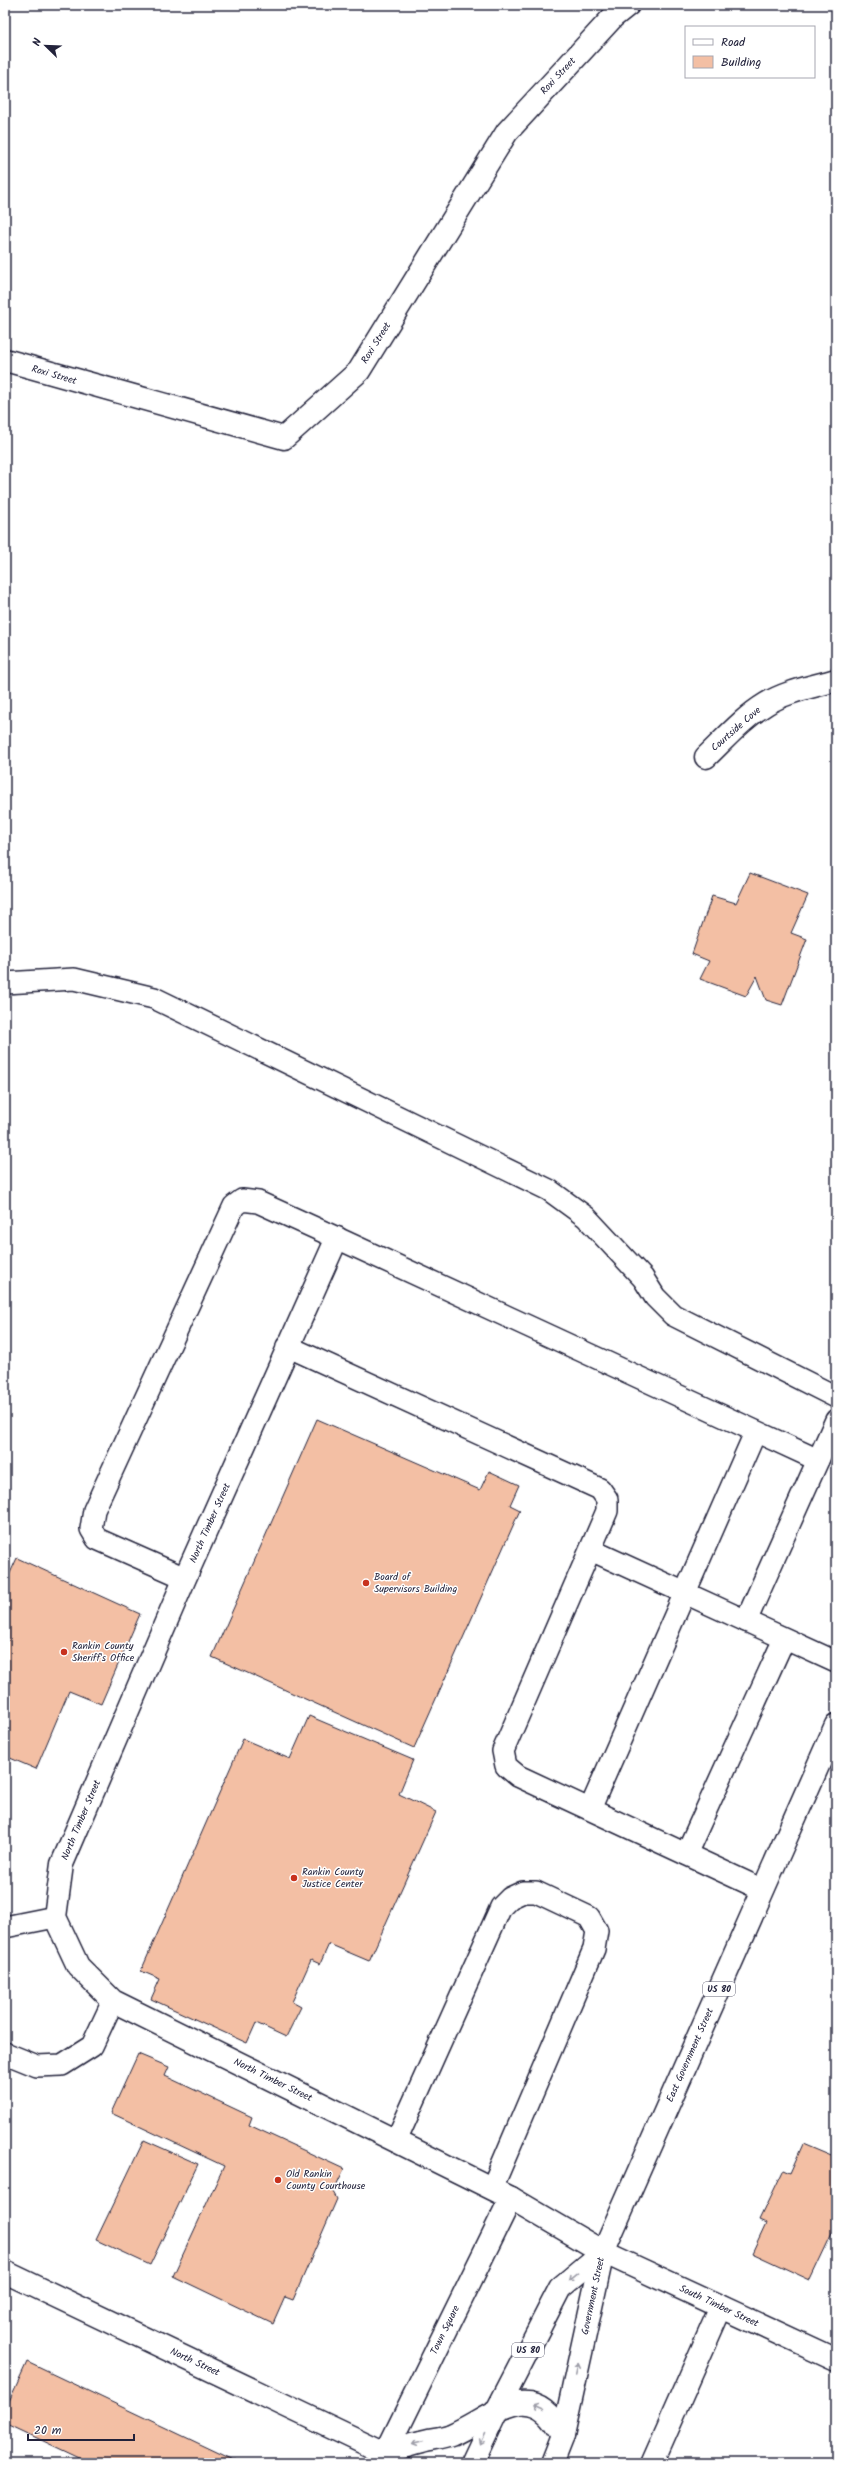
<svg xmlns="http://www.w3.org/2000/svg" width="841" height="2468" viewBox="0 0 841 2468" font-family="Kalam,sans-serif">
  <rect width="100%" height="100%" fill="#fff"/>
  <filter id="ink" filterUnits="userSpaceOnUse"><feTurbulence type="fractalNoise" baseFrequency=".025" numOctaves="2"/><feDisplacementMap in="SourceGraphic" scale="8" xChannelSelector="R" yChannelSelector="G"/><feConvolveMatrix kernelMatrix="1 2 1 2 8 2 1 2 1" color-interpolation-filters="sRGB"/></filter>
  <g filter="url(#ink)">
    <g fill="#f3bfa4" stroke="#22223b">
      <path d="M750,873L808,895L791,933L807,939L782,1005L766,1000L757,976L746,996L700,979L709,961L692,954L712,896L736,903Z"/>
      <path d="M317,1419L480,1490L489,1471L519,1485L510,1505L520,1510L414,1748L212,1657Z"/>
      <path d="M17,1558L140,1614L101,1704L69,1691L36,1769L10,1758L5,1770V1584Z"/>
      <path d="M309,1716L413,1760L399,1794L436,1812L369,1961L329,1944L320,1964L311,1960L292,2002L301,2007L286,2037L256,2023L247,2043L151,1999L160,1979L141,1971L243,1739L290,1759Z"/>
      <path d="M138,2054L169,2067L165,2076L252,2117L249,2125L344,2169L333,2192L337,2199L293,2300L285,2297L273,2324L173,2276L224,2166L111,2113Z"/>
      <path d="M144,2140L198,2164L150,2265L96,2240Z"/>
      <path d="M803,2144L836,2158V2225L810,2280L752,2253L766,2223L759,2220L783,2170L790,2173Z"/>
      <path d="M27,2362L240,2463H90L5,2423V2410Z"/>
    </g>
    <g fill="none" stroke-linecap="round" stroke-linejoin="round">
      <defs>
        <g id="service">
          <path d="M5,983L74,979L154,998L549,1190L586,1217L643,1278L655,1297L673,1315L836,1397"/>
          <path d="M287,1346L600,1489L607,1499V1511L503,1751L506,1766L518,1776L763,1890"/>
          <path d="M591,1550L836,1662"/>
          <path d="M185,1578L97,1539L91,1529L94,1510L234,1206L242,1200L258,1202L337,1238L818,1460"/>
          <path d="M746,1621L836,1420"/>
          <path d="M590,1809L755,1433"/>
          <path d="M686,1854L784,1639"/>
          <path d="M5,1927L55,1917"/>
          <path d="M5,2053L37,2066L62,2065L92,2046L113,2001"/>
          <path d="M396,2141L501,1907L510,1898L523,1892H536L589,1917L597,1931L594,1949L492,2188"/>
        </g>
        <g id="minor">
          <path d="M5,360L284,438L359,371L507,132L613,17L628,5"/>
          <path d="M706,757C725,739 743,718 766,704C787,691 813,687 836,680"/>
          <path d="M337,1238L185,1578L62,1864L55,1917L78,1966L113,2001L511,2198L603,2252L836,2360"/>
          <path d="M5,2272L385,2453L394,2463"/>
          <path d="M385,2453C397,2449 409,2445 421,2442C430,2439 441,2439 451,2435C494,2416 532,2373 563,2435"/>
          <path d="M381,2463L511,2198"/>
          <path d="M652,2463L721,2307"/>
        </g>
        <g id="primary">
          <path d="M472,2463L496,2412L560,2288L603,2252"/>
          <path d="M552,2463L563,2435L603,2252L836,1725"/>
        </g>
      </defs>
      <use href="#service" stroke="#22223b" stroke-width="24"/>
      <use href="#minor" stroke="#22223b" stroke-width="25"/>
      <use href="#primary" stroke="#22223b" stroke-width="25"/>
      <use href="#service" stroke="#fff" stroke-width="21"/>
      <use href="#minor" stroke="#fff" stroke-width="22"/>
      <use href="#primary" stroke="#fff" stroke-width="22"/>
    </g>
    <defs><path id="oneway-shaft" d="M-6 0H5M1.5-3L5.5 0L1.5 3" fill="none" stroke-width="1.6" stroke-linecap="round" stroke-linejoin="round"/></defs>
    <g stroke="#9c9ca7">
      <use href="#oneway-shaft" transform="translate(573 2277) rotate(140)"/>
      <use href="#oneway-shaft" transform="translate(577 2369) rotate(-78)"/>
      <use href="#oneway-shaft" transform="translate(539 2407) rotate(-156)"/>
      <use href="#oneway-shaft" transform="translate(483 2439) rotate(115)"/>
      <use href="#oneway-shaft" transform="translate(418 2443) rotate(165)"/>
    </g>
  </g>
  <g fill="#c8321e" stroke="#fff" stroke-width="1.5">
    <circle cx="366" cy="1583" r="4"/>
    <circle cx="64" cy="1652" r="4"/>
    <circle cx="294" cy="1878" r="4"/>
    <circle cx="278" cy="2180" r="4"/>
  </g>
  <g text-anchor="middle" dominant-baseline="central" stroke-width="3" stroke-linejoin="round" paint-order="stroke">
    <g fill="#fff" stroke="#646476" stroke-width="1">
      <rect x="703" y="1982" width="32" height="14" rx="3"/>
      <rect x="512" y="2343" width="32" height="14" rx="3"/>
    </g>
    <g font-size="9" font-weight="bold" fill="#22223b">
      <text x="719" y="1989">US 80</text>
      <text x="528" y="2350">US 80</text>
    </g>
    <g font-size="10" fill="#22223b" stroke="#fff">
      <text transform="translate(558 76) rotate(-47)">Roxi Street</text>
      <text transform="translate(376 343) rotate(-58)">Roxi Street</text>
      <text transform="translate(54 375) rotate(16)">Roxi Street</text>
      <text transform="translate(736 729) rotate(-41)">Courtside Cove</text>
      <text transform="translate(210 1523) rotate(-66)">North Timber Street</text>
      <text transform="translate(81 1820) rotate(-67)">North Timber Street</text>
      <text transform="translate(690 2055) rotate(-66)">East Government Street</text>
      <text transform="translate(273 2080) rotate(26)">North Timber Street</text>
      <text transform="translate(593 2296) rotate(-78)">Government Street</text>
      <text transform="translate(719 2306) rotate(25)">South Timber Street</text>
      <text transform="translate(445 2330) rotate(-64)">Town Square</text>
      <text transform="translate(195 2362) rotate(25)">North Street</text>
    </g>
    <g font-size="10" fill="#22223b" stroke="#fff" text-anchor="start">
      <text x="374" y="1577">Board of<tspan x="374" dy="12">Supervisors Building</tspan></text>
      <text x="72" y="1646">Rankin County<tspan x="72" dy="12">Sheriff's Office</tspan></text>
      <text x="302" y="1872">Rankin County<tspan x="302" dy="12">Justice Center</tspan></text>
      <text x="286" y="2174">Old Rankin<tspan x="286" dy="12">County Courthouse</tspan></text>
    </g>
  </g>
  <rect width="841" height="2468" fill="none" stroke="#fff" stroke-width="20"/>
  <rect x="10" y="10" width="821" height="2448" fill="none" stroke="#22223b" stroke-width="1.5" filter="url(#ink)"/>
  <rect x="685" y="26" width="130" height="52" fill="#ffffff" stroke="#a7a7b1"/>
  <rect x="693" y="39" width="20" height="6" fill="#ffffff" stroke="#a7a7b1"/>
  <text x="721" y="46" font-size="12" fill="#22223b">Road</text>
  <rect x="693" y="56" width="20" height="12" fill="#f3bfa4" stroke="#a7a7b1"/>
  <text x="721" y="66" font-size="12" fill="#22223b">Building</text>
  <g transform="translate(46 46) rotate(293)" stroke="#ffffff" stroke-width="3" paint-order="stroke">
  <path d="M0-3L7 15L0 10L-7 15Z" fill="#22223b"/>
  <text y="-6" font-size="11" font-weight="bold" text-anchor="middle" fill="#22223b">N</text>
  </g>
  <path d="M28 2434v6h106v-6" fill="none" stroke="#22223b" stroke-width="2"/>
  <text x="34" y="2434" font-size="12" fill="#22223b" stroke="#ffffff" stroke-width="3" paint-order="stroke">20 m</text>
</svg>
